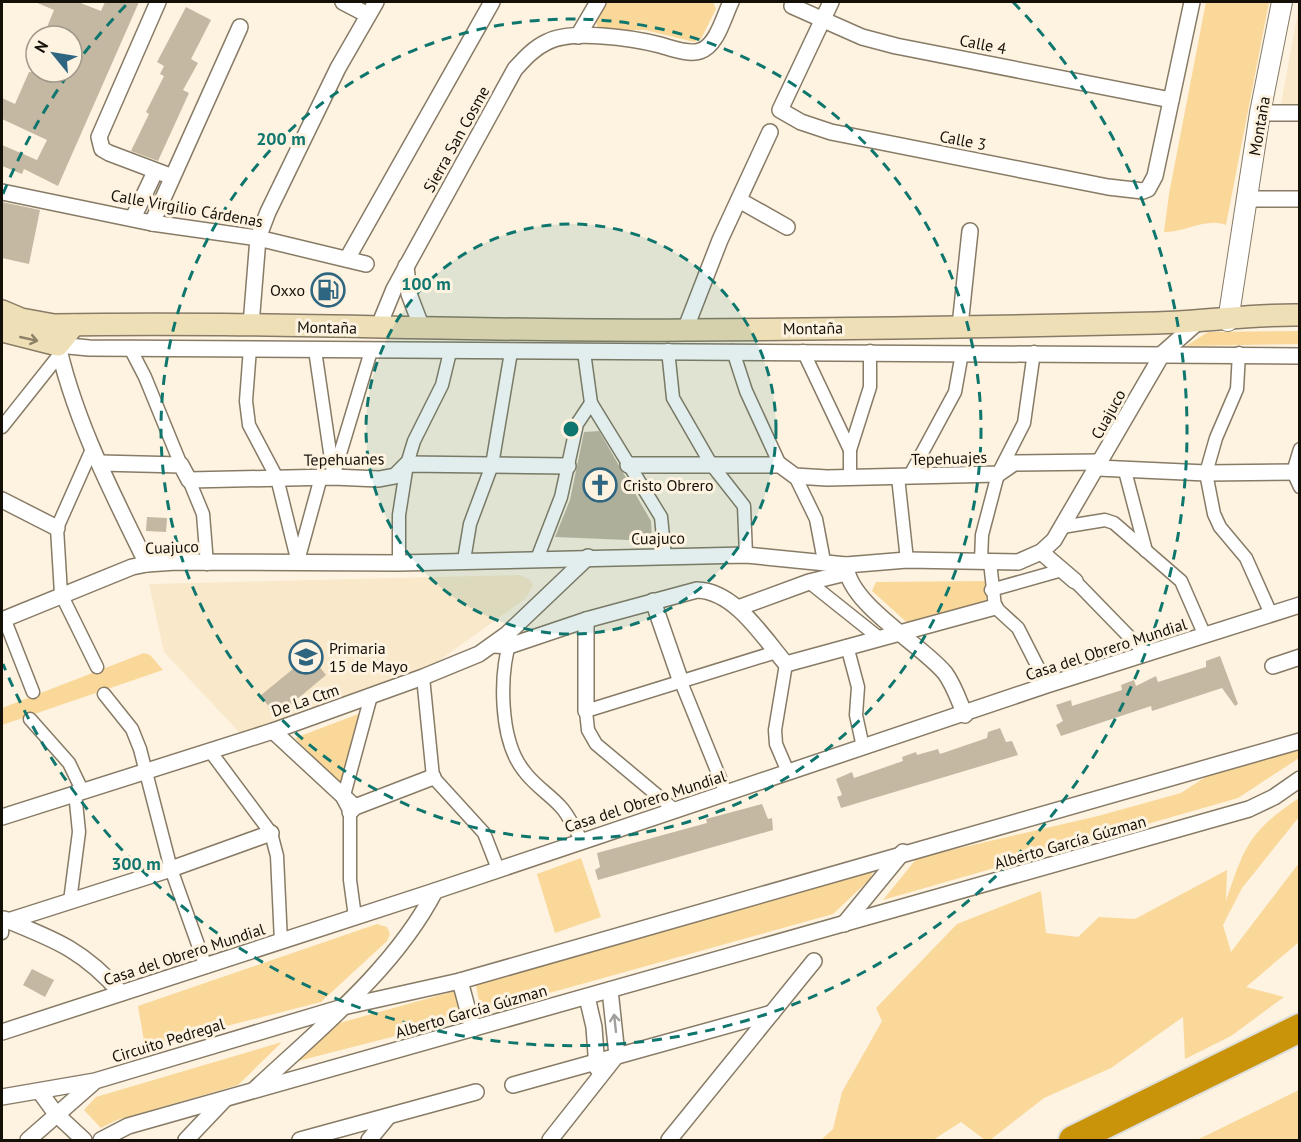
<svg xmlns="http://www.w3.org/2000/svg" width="1301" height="1142" viewBox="0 0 1301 1142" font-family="'PT Sans',sans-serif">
  <rect width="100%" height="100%" fill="#fdf3e0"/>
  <g fill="#f9e8c9">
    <path d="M1299,6V104H1281Z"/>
    <path d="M520,575L530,580L533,586L525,599L437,662L365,691L240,733L164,652L149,584Z"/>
  </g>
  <g fill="#fad89a">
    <path d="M607,2H713L716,9L701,39L694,42L645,30H598L596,21Z"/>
    <path d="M1206,2H1269L1226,225C1207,217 1185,232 1164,232L1169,194Z"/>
    <path d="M1299,331V344L1186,346L1208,332Z"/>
    <path d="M987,581L986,605L912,627L872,591L876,582Z"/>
    <path d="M144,653L150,655L163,670L2,725V708Z"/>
    <path d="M361,713L347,783L337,782L295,738Z"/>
    <path d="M1299,749V758L1238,798L883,900L917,858L1098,816L1181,793L1210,774Z"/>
    <path d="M1299,798V817L1242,888L1223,925L1231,952L1299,863V942L1246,987L1284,997L1231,1036L1185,1059L1183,1017L1111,1068L1044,1098L990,1140H985L961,1122L933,1140H821L833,1129L842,1092L882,1021L876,1008L957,924L1041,891L1046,933L1078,937L1099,917L1135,919L1227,870L1226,901C1245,845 1249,832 1299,798Z"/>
    <path d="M581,858L601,917L555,933L537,874Z"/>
    <path d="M874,869L870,879L833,914L481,1012L476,985Z"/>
    <path d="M377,924L387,927L390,934L387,941L321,1002L145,1047L138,1006Z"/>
    <path d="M455,991L462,1019L298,1061L332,1025Z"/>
    <path d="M282,1042L238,1085L117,1120L101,1128L84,1110L96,1097Z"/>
    <path d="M1299,1090V1140H1197Z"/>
  </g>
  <g fill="#c4b8a2">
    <path d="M35,2H78L101,11L105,2H139L58,186L24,169L22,174L2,166V145L37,160L47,140L2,119V98L15,104L29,72H72V36H55L45,32L54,10Z"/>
    <path d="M186,7L211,20L191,59L198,63L183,90L189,93L158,161L131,151L149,114L146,112L164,76L160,74L164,66L157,62Z"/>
    <path d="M2,202L40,210L29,264L2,258Z"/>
    <path d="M599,431L651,521L652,541L555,537L570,500L584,432Z"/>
    <path d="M147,517L167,518L166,532L146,531Z"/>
    <path d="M310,655L326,675L277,716L260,696Z"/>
    <path d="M1220,656L1238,704L1235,706L1222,688L1152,711L1151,706L1061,736L1056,725L1063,721L1056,705L1071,700L1072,706L1122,690L1121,685L1134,680L1136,686L1156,676L1158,682L1206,667V661Z"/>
    <path d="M1000,728L1006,742L1012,741L1018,755L841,808L837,797L842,795L836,779L852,772L854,778L903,761L902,757L916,752L917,755L938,749L940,754L987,738L988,732Z"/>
    <path d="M762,804L768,819L772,818L773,830L598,880L595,870L600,867L597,853L707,823L706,819Z"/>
    <path d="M32,969L54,980L45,997L23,985Z"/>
  </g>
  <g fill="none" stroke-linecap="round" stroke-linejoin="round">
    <defs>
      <g id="pedestrian">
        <path d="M130,348L145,377L181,465"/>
        <path d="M250,348L246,401L249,425L277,478L298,563"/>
        <path d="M315,350L333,473"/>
        <path d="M668,350L673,398L711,464L744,506L746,555"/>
        <path d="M733,351L746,391L780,465"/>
        <path d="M803,351L850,450"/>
        <path d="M1239,353L1237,389L1216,438L1206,473L1214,514L1220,527L1246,558L1271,614"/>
        <path d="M591,403L661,517L665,557"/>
        <path d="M2,427L60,354"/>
        <path d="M93,447L57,528L61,594L97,667"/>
        <path d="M1300,449L1293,472L1300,487"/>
        <path d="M1125,471L1146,551"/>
        <path d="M795,476L816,519L824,561"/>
        <path d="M333,477L371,351"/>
        <path d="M898,477L907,560"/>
        <path d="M909,477L955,392L962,353"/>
        <path d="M850,478V450L870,387V351"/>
        <path d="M189,480L203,514L207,564"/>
        <path d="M1062,527L1105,520L1114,523L1181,581L1205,636"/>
        <path d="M537,559L561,497L577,424L591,403L584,352"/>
        <path d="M464,560L470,524L492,465L511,352"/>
        <path d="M298,561L321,477"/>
        <path d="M981,561L982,535L998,474L1024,423L1034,352"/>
        <path d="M990,562L995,607L1018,628L1047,685"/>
        <path d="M399,563V515L407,464L414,441L442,385L450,352"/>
        <path d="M1075,581L1146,654"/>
        <path d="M809,582L878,637"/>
        <path d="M991,590L1062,570"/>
        <path d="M4,618L33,692"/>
        <path d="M511,638C499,674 499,740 524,771C534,785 549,794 560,806C569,815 575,830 582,841"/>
        <path d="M847,646L858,687L856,715L863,747"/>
        <path d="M786,664L775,730L776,744L788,772"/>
        <path d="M423,677L433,777L484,833L498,869"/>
        <path d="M681,682L726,793"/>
        <path d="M104,694L132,729L140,749L171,869L206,967"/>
        <path d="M30,719L69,763L82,790"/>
        <path d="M210,751L271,833L277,856L281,942"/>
        <path d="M676,811L596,744L588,730L586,711L776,652"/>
        <path d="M70,901L79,832L75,792"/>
        <path d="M355,917L350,880V812L343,799L371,696"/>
        <path d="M2,933L3,919"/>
      </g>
      <g id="minor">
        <path d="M158,2L99,137L102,149L109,153L170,176"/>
        <path d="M343,2L368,15"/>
        <path d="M831,2L780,110L801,122L831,132L1108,187L1143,191L1148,189L1155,176L1192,2"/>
        <path d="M792,6L862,37L896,46L1171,100"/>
        <path d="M578,36L598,2"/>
        <path d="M1260,113H1300"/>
        <path d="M2,192L152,223L258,238L366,264"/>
        <path d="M1246,199H1300"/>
        <path d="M739,200L787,227"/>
        <path d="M133,218L155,172"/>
        <path d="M152,223L240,27"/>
        <path d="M347,259L492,2"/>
        <path d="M406,266L409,294L422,328"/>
        <path d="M251,325L258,238L268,212L338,68L376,2"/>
        <path d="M960,326L970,231"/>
        <path d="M378,328L394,289L515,69C525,58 534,48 547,42C571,29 633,38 660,45C671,48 689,55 700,51C717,46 724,16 731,2"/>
        <path d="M685,330L720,240L770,132"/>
        <path d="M56,336C72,415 111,491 147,564"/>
        <path d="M58,345L89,348L1300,356"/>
        <path d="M100,463L181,465L189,480L333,477L379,479L395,476L407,464L568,466"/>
        <path d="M628,465H780L795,476L827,478L998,474L1014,463L1101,462"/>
        <path d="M1098,468L1206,473L1300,472"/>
        <path d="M2,500L57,528"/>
        <path d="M1041,552L1075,581"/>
        <path d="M846,565C848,604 921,644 945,673C954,685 959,701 965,715"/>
        <path d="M653,601L681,682"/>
        <path d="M738,608L809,582L846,573"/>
        <path d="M2,620L132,567L147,564L176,562L399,563L746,555L846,565L907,560L1018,562L1041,552L1054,540L1163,353L1198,322"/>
        <path d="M494,645L509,646L586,620L697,590C735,591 763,637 786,664L995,607"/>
        <path d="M1273,666L1300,657"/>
        <path d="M586,711V620"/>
        <path d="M273,731L355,807"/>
        <path d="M350,812L355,807L433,777"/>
        <path d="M2,817L273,731L423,677L479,654L507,634L588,557"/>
        <path d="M4,919C56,940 83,950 121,993"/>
        <path d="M8,921L171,869L271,833"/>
        <path d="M844,924L903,852"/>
        <path d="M460,981L473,1029"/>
        <path d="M587,997L594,1027L597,1068"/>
        <path d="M2,1032L435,891L1047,685L1300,605"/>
        <path d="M513,1085L772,1013"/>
        <path d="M254,1090C318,1030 394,970 435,891"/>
        <path d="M40,1092L56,1114L84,1140"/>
        <path d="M2,1097L95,1081L343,1007L460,981L1300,741"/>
        <path d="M28,1140L93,1083"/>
        <path d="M101,1140L128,1126L1249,809L1274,797L1300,779"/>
        <path d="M186,1140L224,1100"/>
        <path d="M300,1140L476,1092"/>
        <path d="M369,1140L387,1118"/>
        <path d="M550,1140L617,1055L610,990"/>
        <path d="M669,1140L814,961"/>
      </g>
      <path id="tertiary" d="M1228,321L1260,113L1282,2"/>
      <g id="secondary">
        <path d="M2,311L21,319L54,325C265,321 475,332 686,330C843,329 999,327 1156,323C1204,322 1252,314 1300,315"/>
        <path d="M2,331L58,345L74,325"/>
      </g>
      <path id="motorway" d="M1073,1140L1300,1028"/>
    </defs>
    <use href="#pedestrian" stroke="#877b66" stroke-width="15"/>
    <use href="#minor" stroke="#877b66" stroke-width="18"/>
    <use href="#tertiary" stroke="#877b66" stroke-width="22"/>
    <use href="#secondary" stroke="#877b66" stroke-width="24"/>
    <use href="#motorway" stroke="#dededc" stroke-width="32"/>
    <use href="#pedestrian" stroke="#fff" stroke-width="12"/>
    <use href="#minor" stroke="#fff" stroke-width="15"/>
    <use href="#tertiary" stroke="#fff" stroke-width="20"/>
    <use href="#secondary" stroke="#efdfb6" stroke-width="21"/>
    <use href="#motorway" stroke="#c9930a" stroke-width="28"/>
  </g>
  <defs><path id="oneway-shaft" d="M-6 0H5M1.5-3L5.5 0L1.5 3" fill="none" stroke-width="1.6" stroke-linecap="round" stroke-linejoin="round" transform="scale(1.5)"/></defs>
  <use stroke="#8c8268" href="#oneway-shaft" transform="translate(29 339) rotate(13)"/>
  <use stroke="#a19f9c" href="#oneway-shaft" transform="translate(615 1023) rotate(-96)"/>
  <circle cx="571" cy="429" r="205" fill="#0f766e" fill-opacity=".12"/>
  <g fill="none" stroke="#0f766e" stroke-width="3" stroke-dasharray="10 8">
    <circle cx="571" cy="429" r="205"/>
    <circle cx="571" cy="429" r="410"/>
    <path d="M3 194A615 615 0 0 1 67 76M73 68A615 615 0 0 1 129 2M1013 2A615 615 0 1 1 3 664"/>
  </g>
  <defs>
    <symbol id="fuel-ring" viewBox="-11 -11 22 22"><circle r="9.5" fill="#fdf3e0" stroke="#2e6580" stroke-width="1.5"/><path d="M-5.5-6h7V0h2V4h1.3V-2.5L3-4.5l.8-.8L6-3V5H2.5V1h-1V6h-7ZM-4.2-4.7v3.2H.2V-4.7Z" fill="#2e6580"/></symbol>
    <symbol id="church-ring" viewBox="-11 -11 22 22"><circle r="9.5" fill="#fdf3e0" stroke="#2e6580" stroke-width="1.5"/><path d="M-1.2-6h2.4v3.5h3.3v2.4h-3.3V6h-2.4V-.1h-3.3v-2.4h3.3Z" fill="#2e6580"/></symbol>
    <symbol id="school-ring" viewBox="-11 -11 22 22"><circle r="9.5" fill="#fdf3e0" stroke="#2e6580" stroke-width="1.5"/><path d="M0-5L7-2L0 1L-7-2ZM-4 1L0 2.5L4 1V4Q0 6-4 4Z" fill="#2e6580"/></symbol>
  </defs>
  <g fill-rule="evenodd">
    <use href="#fuel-ring" x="309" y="271" width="38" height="38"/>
    <use href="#church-ring" x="581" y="466" width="38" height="38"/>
    <use href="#school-ring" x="287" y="638" width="38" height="38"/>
  </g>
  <g text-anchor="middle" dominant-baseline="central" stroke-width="6" stroke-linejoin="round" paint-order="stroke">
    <g font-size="16" fill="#141008" stroke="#fdf3e0">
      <text transform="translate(983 44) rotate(11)">Calle 4</text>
      <text transform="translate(1259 126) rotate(-80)">Montaña</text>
      <text transform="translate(456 139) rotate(-61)">Sierra San Cosme</text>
      <text transform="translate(963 140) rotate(11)">Calle 3</text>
      <text transform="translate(187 208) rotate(10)">Calle Virgilio Cárdenas</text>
      <text transform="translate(327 327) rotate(1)">Montaña</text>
      <text transform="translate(813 328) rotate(-1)">Montaña</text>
      <text transform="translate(1108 414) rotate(-61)">Cuajuco</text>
      <text transform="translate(949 458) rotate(-2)">Tepehuajes</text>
      <text transform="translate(344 459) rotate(-1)">Tepehuanes</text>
      <text transform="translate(658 538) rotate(-1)">Cuajuco</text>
      <text transform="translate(172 547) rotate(-2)">Cuajuco</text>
      <text transform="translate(1106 649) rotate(-18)">Casa del Obrero Mundial</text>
      <text transform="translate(305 700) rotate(-19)">De La Ctm</text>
      <text transform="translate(645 801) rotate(-18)">Casa del Obrero Mundial</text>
      <text transform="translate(1070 842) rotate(-16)">Alberto García Gúzman</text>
      <text transform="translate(184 954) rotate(-18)">Casa del Obrero Mundial</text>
      <text transform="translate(471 1011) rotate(-16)">Alberto García Gúzman</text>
      <text transform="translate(168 1040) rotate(-17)">Circuito Pedregal</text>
    </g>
    <g font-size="16" fill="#141008" stroke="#fdf3e0" text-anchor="start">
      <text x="305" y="290" text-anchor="end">Oxxo</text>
      <text x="623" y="485">Cristo Obrero</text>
      <text x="329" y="648">Primaria<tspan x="329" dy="18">15 de Mayo</tspan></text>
    </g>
  </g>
  <circle cx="571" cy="429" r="9" fill="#0f766e" stroke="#fdf3e0" stroke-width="3"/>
  <g font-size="18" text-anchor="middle" font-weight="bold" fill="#0f766e" stroke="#fdf3e0" stroke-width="6" stroke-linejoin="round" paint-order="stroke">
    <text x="281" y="145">200 m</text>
    <text x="426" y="290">100 m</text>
    <text x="136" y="870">300 m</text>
  </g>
  <rect width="1301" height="1142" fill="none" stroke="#141008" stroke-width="6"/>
  <g transform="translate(54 54) rotate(300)"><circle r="28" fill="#fdf3e0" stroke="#a0988a" stroke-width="1.5"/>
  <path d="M0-4.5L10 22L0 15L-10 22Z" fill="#2e6580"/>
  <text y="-9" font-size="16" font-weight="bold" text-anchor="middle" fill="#141008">N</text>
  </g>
</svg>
